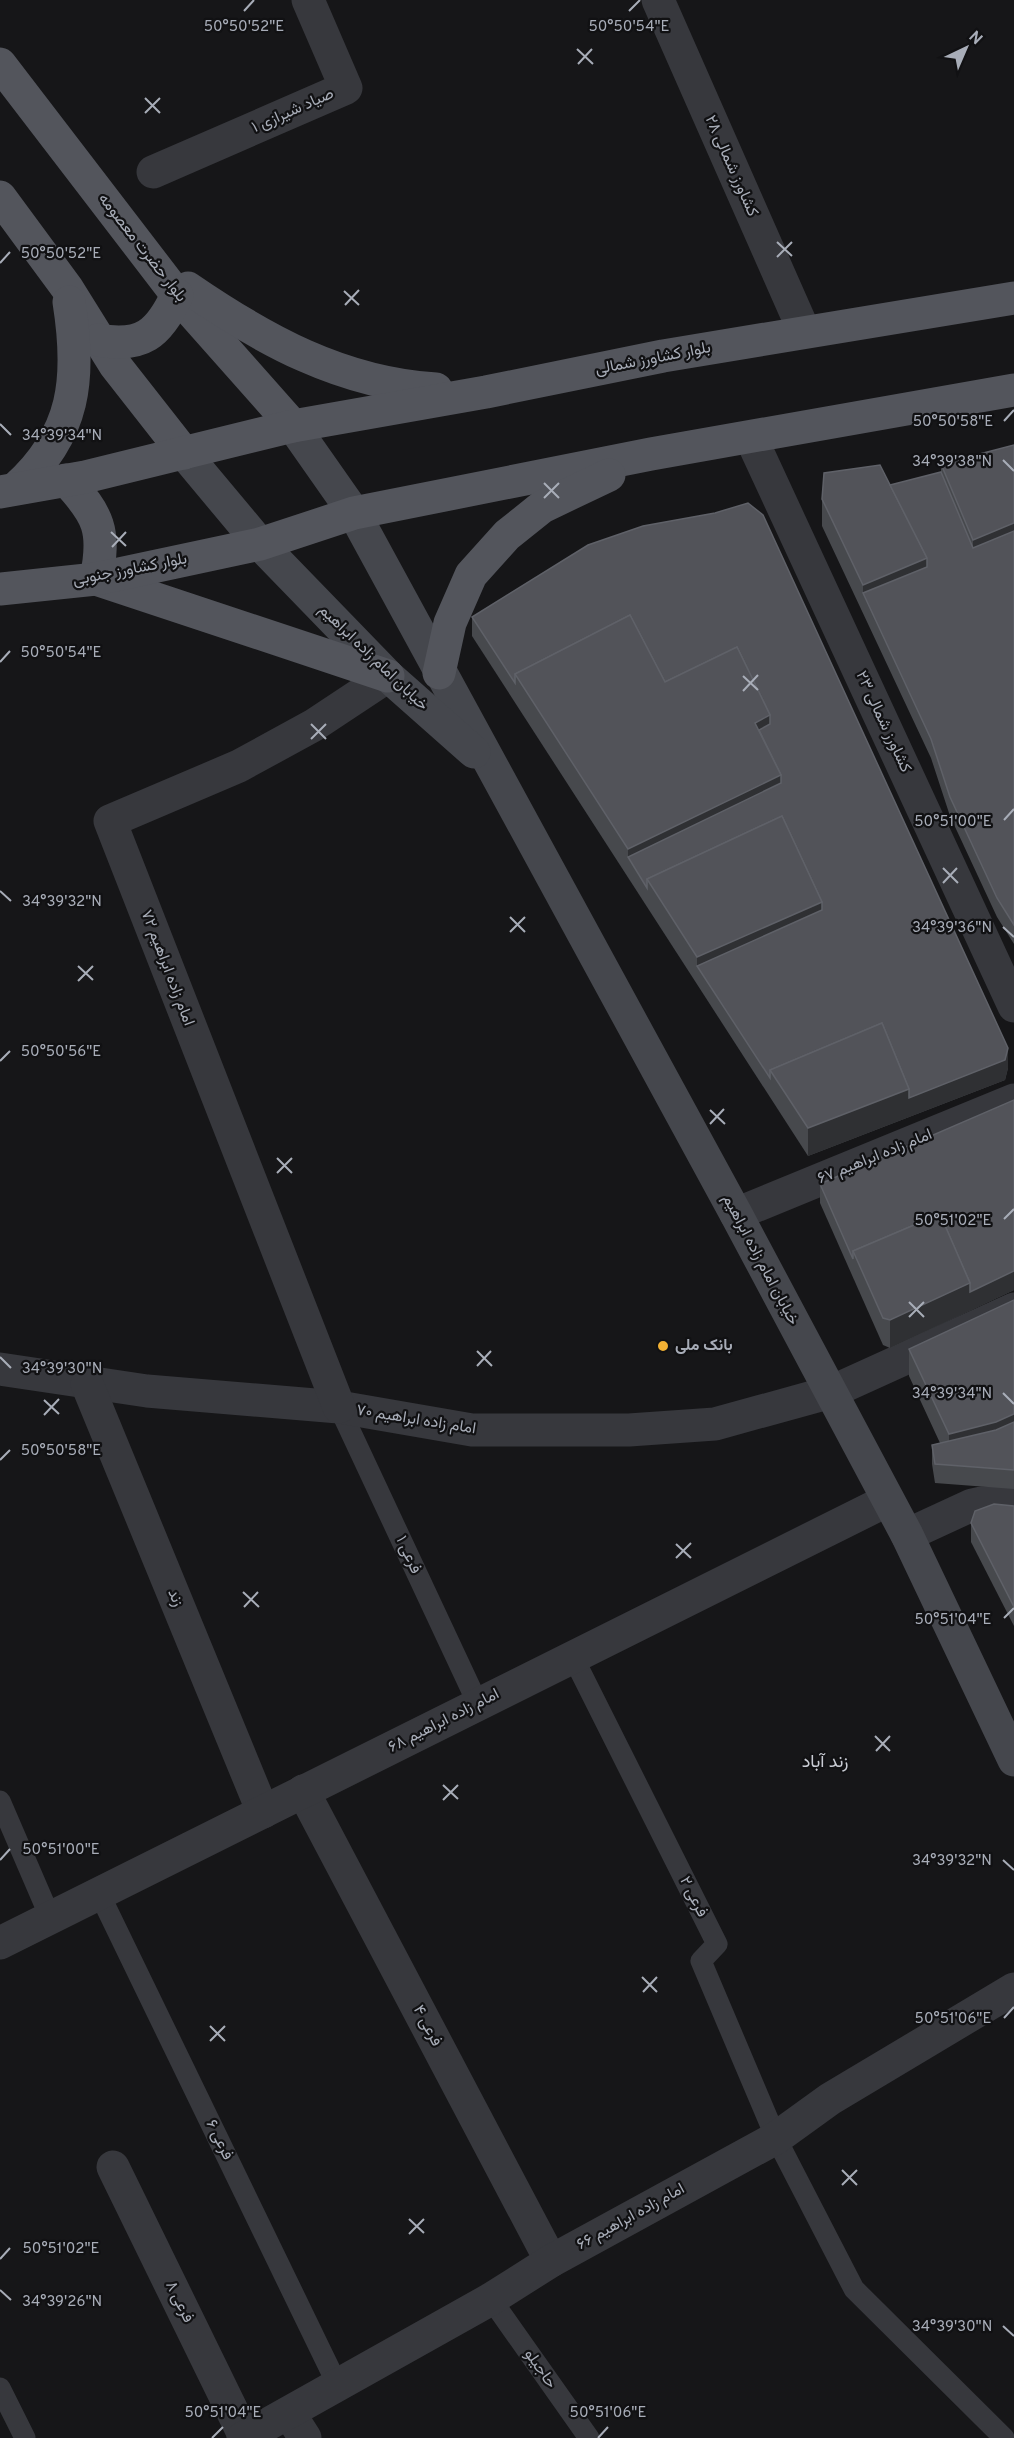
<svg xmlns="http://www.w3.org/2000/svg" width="1014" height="2438" viewBox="0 0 1014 2438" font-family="Overpass,Vazirmatn,sans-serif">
  <rect width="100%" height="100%" fill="#161618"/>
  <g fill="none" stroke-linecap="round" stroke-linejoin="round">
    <g stroke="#37383d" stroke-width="21">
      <path d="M339,1407L478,1704"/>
      <path d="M573,1657L717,1944L701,1961L776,2138L854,2289L1004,2438"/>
      <path d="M0,1801L50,1917"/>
      <path d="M99,1893L338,2386"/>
      <path d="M491,2299L589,2438"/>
      <path d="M0,2388L25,2438"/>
    </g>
    <g stroke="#37383d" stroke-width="33">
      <path d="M658,0L804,331"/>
      <path d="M153,172L346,88L308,0"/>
      <path d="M751,438L1014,1006"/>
      <path d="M736,1214L1014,1100"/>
      <path d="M0,1369L147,1391L339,1407L472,1430H629L715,1424L831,1392L1014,1309"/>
      <path d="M87,1384L263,1812"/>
      <path d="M339,1407L110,821L239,766L314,725L388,676"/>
      <path d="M907,1535L972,1505L981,1503L1014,1504"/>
      <path d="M303,1791L551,2261"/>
      <path d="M0,1943L888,1500"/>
      <path d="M113,2167L245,2437"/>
      <path d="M289,2413L305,2438"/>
      <path d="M243,2438L491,2299L551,2261L776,2138L830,2099L1014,1989"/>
    </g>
    <g stroke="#45474d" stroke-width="33">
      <path d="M293,426L354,513L736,1214L907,1535L1014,1760"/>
      <path d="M184,453L260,544L388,676L474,752"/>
    </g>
    <g stroke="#53555c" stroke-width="33">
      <path d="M0,64L177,295L293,426"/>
      <path d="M0,197L67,288L115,365L184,453"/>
      <path d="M188,288C264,340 341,383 436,389"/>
      <path d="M98,340C142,348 159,334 177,295"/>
      <path d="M66,480C99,515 106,531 96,579L388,676"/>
      <path d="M16,488C76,434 81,378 69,302"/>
      <path d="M0,492L85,477L293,426L486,392L663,356L1014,298"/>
      <path d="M0,589L96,579L260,544L354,513L651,454L1014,390"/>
      <path d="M439,673L450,623L471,575L507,535L542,507L609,475"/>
    </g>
  </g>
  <g fill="#47494d">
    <path d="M1014,445V944L997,917L950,816L931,758L822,526V499L890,485L941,472V464Z"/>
    <path d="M472,617L1008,1068L1005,1080L808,1156L472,636Z"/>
    <path d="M820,1184L1014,1290L890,1348L883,1345L820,1203Z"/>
    <path d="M1014,1300V1489L935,1483L932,1464V1445L940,1443L909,1376V1349Z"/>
    <path d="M1014,1506V1626L971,1542V1523Z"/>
  </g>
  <g fill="#2f3033">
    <path d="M1014,523V551L973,567V540Z"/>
    <path d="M927,558V586L863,593V585Z"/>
    <path d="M770,715V743L755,731V723Z"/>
    <path d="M781,775V802L628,857V849Z"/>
    <path d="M822,902V929L697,966V985V957Z"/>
    <path d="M1008,1048V1068L1005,1080L808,1156V1128Z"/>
    <path d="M1014,1271V1290L890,1348V1320L970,1283Z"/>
    <path d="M1014,1414V1442L949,1461V1434Z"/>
  </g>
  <g fill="#525359" stroke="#5f6168" stroke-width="1.5">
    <path d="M1014,445V523L973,540L941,464Z"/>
    <path d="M880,465L927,558L863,585L822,499L824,473Z"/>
    <path d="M941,472L973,548L1014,531V925L997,898L950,797L931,739L863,593L927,567V558L890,485Z"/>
    <path d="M748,503L763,515L1008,1048L1005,1060L909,1098V1089L882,1023L770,1070V1078L697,966L822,910V902L782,816L647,879V888L628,857L781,783V775L759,730L770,724V715L737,647L665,682L630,615L515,674V683L472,617L588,545L643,526L715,513Z"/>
    <path d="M630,615L665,682L737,647L770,715L755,723L781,775L628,849L515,674Z"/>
    <path d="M782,816L822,902L697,957L647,879Z"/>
    <path d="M882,1023L909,1089L808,1128L770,1070Z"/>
    <path d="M1014,1100V1271L970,1292V1283L940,1214L853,1251V1259L820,1184Z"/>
    <path d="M940,1214L970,1283L890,1320L883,1318L853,1251Z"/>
    <path d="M1014,1300V1414L996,1422L949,1434L909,1349Z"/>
    <path d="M1014,1422V1470L935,1464L932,1445L996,1430Z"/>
    <path d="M994,1504L1014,1506V1607L971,1523L975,1511Z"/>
  </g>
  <path fill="none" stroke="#a8adb8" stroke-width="2" d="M244,11L254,0M629,11L640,0M577,49L593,64M578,64L592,49M145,98L160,113M145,113L160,98M777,242L792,256M777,257L792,242M0,263L10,252M344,291L359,305M345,305L359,290M1004,421L1014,410M0,424L11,435M1003,460L1014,471M544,483L559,498M544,498L559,483M111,532L126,546M112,547L126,532M0,662L10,651M743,676L758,690M743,691L758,675M311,724L326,739M311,739L326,724M1004,820L1014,809M943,868L958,883M943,883L957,868M0,891L11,901M510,917L525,932M1003,927L1014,937M510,932L525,917M78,966L93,980M78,981L93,966M0,1061L10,1051M710,1110L725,1124M710,1124L724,1109M277,1158L292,1173M277,1173L292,1158M1004,1219L1014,1209M909,1302L924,1317M909,1317L924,1302M477,1351L492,1366M0,1357L11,1368M477,1366L491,1351M1003,1393L1014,1404M44,1400L59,1414M44,1415L59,1399M0,1460L10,1450M676,1544L691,1558M676,1558L691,1543M243,1592L259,1607M244,1607L258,1592M1004,1618L1014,1608M875,1736L890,1751M876,1751L890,1736M443,1785L458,1799M443,1800L458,1785M0,1860L10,1849M1003,1860L1014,1870M642,1977L657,1992M643,1992L657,1977M1004,2018L1014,2007M210,2026L225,2041M210,2041L225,2026M842,2170L857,2185M842,2185L857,2170M409,2219L424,2233M409,2234L424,2219M0,2259L10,2248M0,2290L11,2300M1003,2326L1014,2336M212,2438L223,2427M598,2438L608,2427"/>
  <circle fill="#f2b134" stroke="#111113" stroke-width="2" cx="663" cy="1346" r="6"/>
  <g text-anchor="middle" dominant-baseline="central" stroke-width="4.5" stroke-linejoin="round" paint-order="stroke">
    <g font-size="16" fill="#a8adb8" stroke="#111113">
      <text transform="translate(293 111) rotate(-24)">صیاد شیرازی ۱</text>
      <text transform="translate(731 166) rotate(66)">کشاورز شمالی ۲۸</text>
      <text transform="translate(142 248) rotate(52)">بلوار حضرت معصومه</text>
      <text transform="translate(653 359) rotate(-11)">بلوار کشاورز شمالی</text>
      <text transform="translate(130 570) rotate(-11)">بلوار کشاورز جنوبی</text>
      <text transform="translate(373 658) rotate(44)">خیابان امام زاده ابراهیم</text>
      <text transform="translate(883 722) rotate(65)">کشاورز شمالی ۲۳</text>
      <text transform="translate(167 968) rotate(69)">امام زاده ابراهیم ۷۲</text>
      <text transform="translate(875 1157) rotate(-22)">امام زاده ابراهیم ۶۷</text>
      <text transform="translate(760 1260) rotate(62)">خیابان امام زاده ابراهیم</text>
      <text transform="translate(416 1420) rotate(9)">امام زاده ابراهیم ۷۰</text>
      <text transform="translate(408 1555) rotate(65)">فرعی ۱</text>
      <text transform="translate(175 1598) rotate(68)">زند</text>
      <text transform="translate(444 1721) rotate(-27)">امام زاده ابراهیم ۶۸</text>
      <text transform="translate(693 1897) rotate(63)">فرعی ۲</text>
      <text transform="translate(427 2026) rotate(62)">فرعی ۴</text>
      <text transform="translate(219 2140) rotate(64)">فرعی ۶</text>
      <text transform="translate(631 2217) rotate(-29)">امام زاده ابراهیم ۶۶</text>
      <text transform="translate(179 2302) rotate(64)">فرعی ۸</text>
      <text transform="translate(540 2369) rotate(55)">حاجیلو</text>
    </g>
    <g font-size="16" font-weight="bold" fill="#a8adb8" stroke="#111113" text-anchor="start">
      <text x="675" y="1346">بانک ملی</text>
    </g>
    <g font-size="18" fill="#c9ccd4" stroke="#111113">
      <text x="825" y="1762">زند آباد</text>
    </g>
  </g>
  <g font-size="15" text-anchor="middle" fill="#a8adb8" stroke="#111113" stroke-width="4.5" stroke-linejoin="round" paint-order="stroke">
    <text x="244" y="31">50°50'52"E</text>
    <text x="629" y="31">50°50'54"E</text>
    <text x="61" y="258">50°50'52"E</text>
    <text x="953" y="426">50°50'58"E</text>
    <text x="62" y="440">34°39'34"N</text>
    <text x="952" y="466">34°39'38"N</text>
    <text x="61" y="657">50°50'54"E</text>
    <text x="953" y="826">50°51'00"E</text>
    <text x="62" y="906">34°39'32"N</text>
    <text x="952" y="932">34°39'36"N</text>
    <text x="61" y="1056">50°50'56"E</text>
    <text x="953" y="1225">50°51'02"E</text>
    <text x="62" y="1373">34°39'30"N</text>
    <text x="952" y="1398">34°39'34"N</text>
    <text x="61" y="1455">50°50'58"E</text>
    <text x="953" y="1624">50°51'04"E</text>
    <text x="61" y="1854">50°51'00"E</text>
    <text x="952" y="1865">34°39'32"N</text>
    <text x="953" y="2023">50°51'06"E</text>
    <text x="61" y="2253">50°51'02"E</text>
    <text x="62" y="2306">34°39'26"N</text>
    <text x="952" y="2331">34°39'30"N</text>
    <text x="223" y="2417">50°51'04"E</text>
    <text x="608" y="2417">50°51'06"E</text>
  </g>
  <g transform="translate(966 48) rotate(44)" stroke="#111113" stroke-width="4.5" paint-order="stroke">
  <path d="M0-4.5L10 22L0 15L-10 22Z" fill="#a8adb8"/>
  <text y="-9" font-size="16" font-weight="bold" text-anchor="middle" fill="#a8adb8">N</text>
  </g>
</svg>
